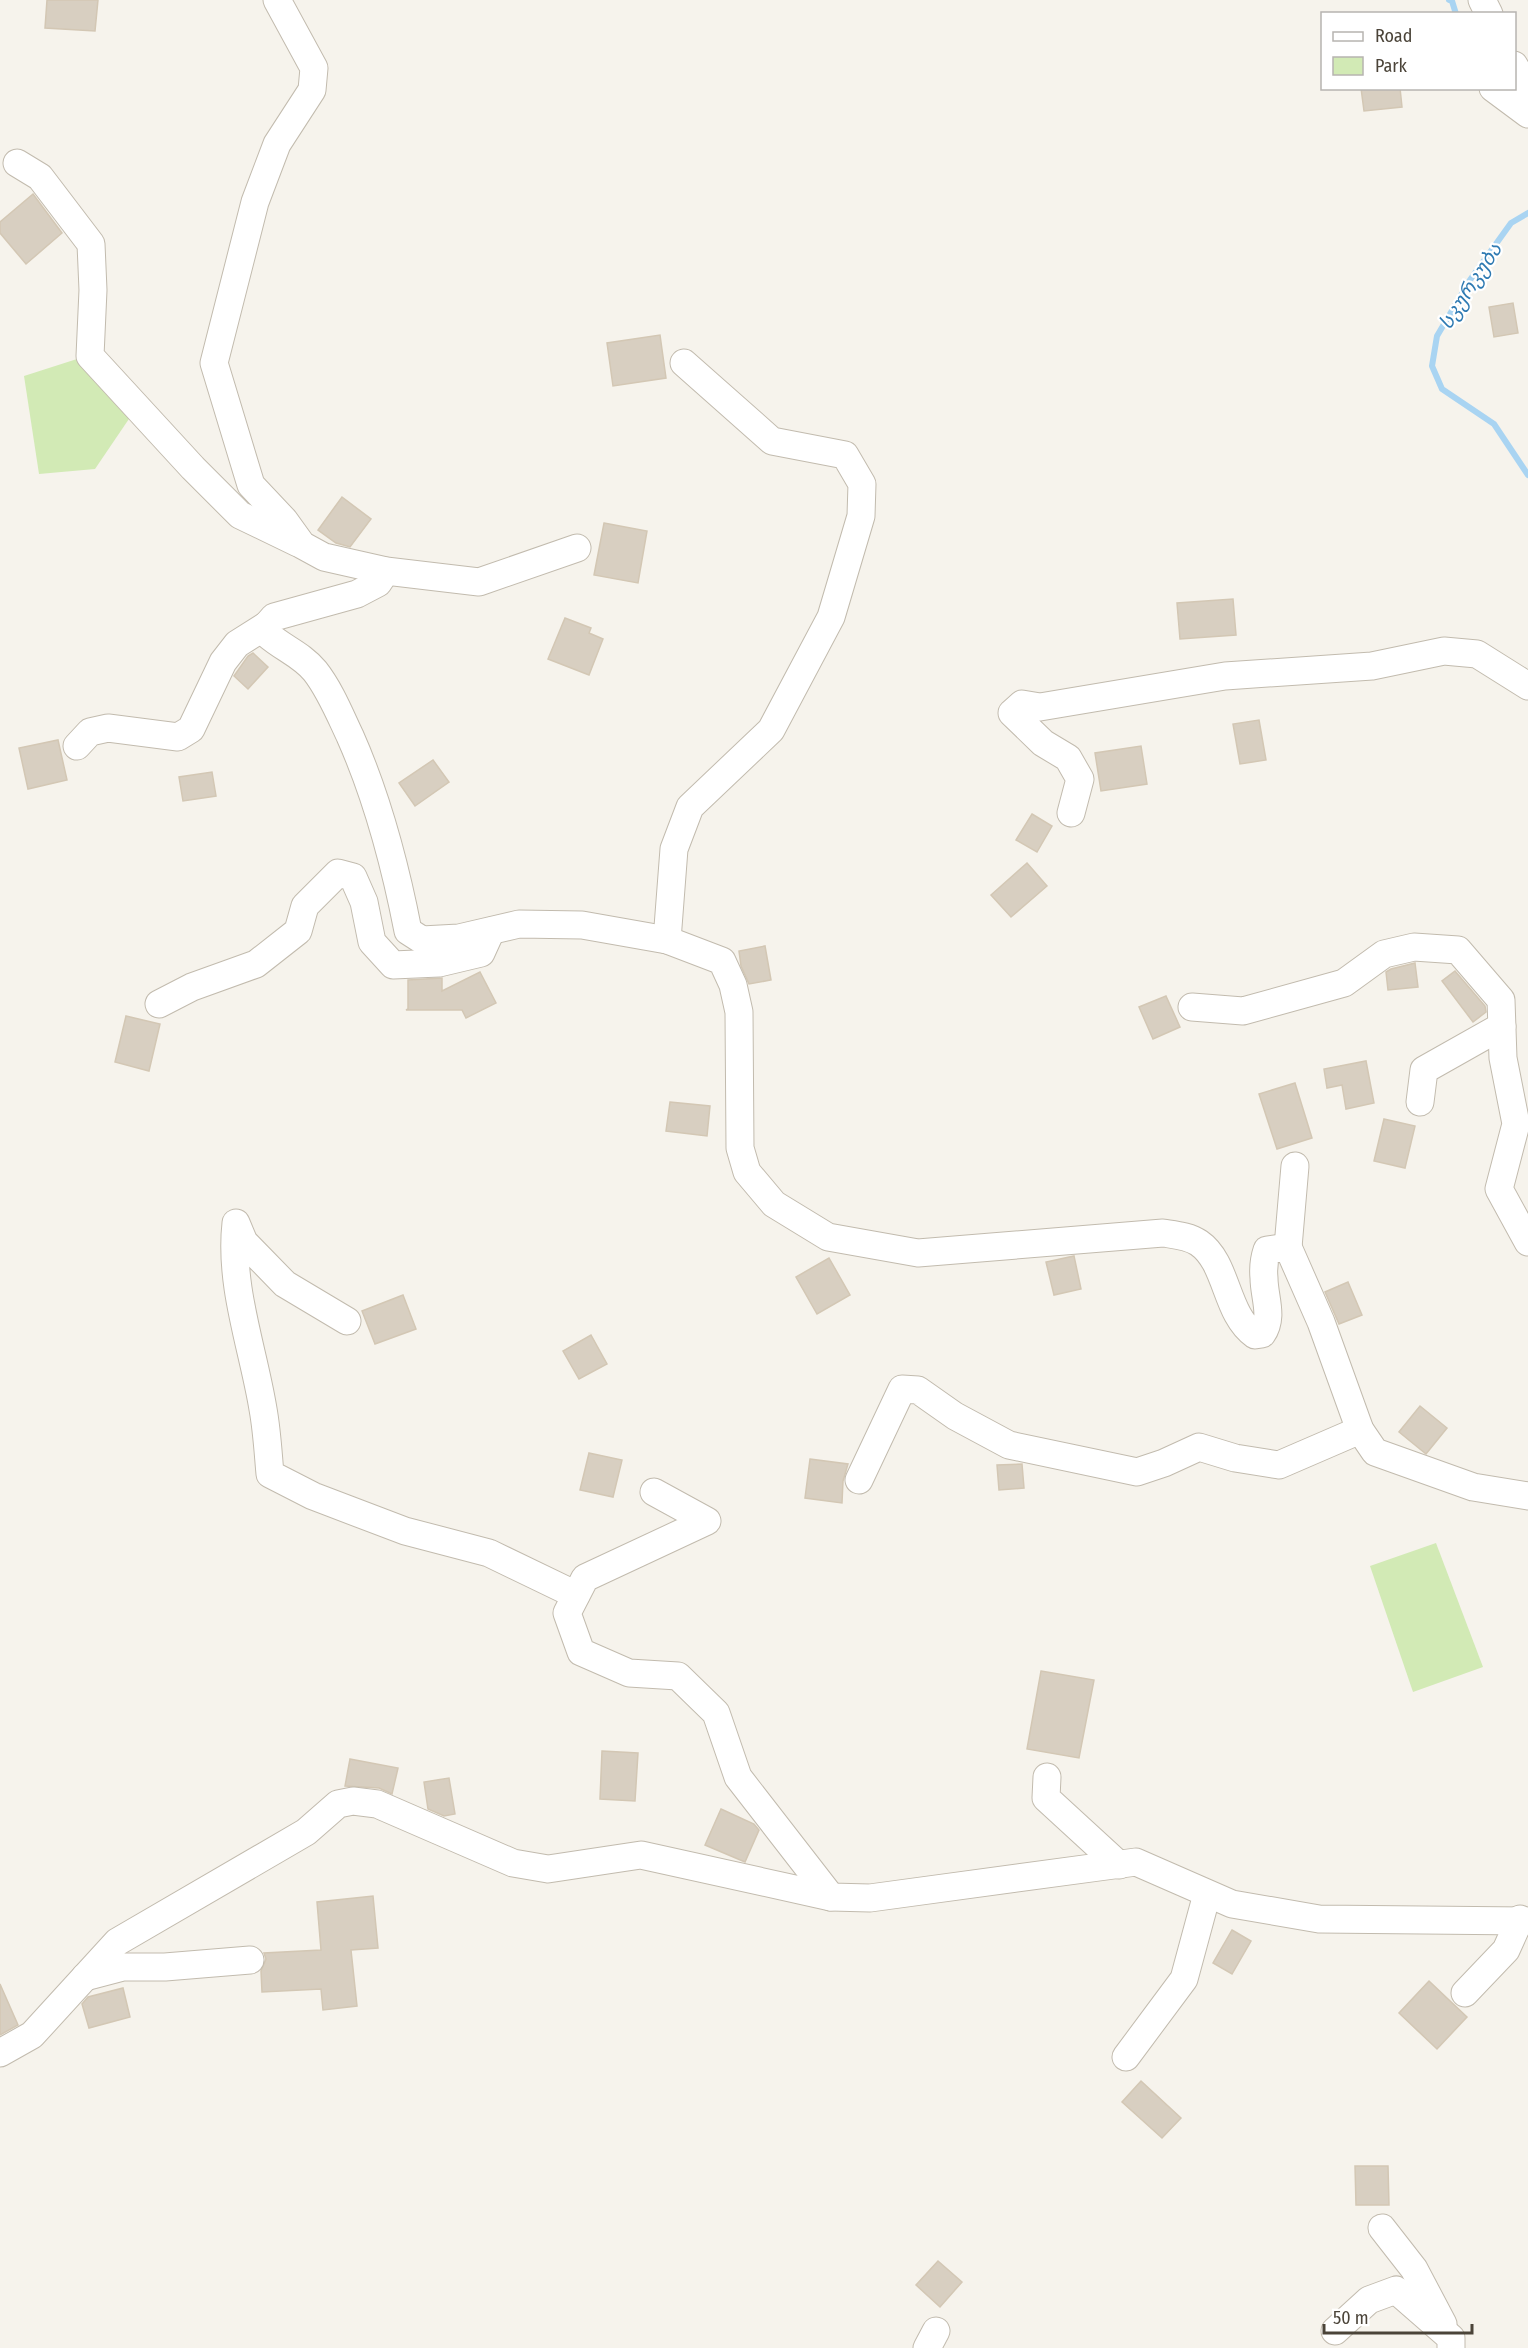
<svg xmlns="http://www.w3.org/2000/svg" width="1528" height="2348" viewBox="0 0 1528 2348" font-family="'Fira Sans Condensed','Noto Sans Georgian',sans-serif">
  <rect width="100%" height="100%" fill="#f6f3ec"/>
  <g fill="#d2eab5">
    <path d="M77,359L135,410L95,469L39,474L24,376Z"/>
    <path d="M1436,1543L1483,1667L1413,1692L1370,1566Z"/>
  </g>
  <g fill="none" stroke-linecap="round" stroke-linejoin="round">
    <g stroke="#a9d4f2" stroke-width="6">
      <path d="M1449,0L1452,1L1456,14"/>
      <path d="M1528,213L1511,223L1470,280L1437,336L1432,366L1442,389L1494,424L1528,475"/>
    </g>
  </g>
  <g fill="#d8cfc1" stroke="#d3c7b4" stroke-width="1.5">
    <path d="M47,0H98L95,31L45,28Z"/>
    <path d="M1361,88H1400L1402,107L1364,111Z"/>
    <path d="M33,194L62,233L26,264L0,233V222Z"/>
    <path d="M1513,303L1518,333L1494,337L1489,307Z"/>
    <path d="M660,335L666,378L613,386L607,343Z"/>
    <path d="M342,497L371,519L350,547L336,543L318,530Z"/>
    <path d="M604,523L647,531L638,583L594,575Z"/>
    <path d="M1233,599L1236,635L1180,639L1177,603Z"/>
    <path d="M565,618L591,628L589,633L603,639L589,675L548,659Z"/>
    <path d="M253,653L268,667L248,689L234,676L248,656Z"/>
    <path d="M1259,720L1266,760L1240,764L1233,724Z"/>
    <path d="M58,740L67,780L28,789L19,748Z"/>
    <path d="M1141,746L1147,784L1101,791L1095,753Z"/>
    <path d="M433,760L449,782L415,806L399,783Z"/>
    <path d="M212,772L216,796L183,801L179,777Z"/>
    <path d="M1032,814L1052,826L1037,852L1016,840Z"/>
    <path d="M1027,863L1047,886L1011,917L991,895Z"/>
    <path d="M765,946L771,980L749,984L741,966L739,951Z"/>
    <path d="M1415,963L1418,987L1388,990L1386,972L1391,969Z"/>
    <path d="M1455,971L1485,1006L1486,1012L1473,1022L1442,981Z"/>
    <path d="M480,972L496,1003L466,1018L462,1010H406L408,1009V980L442,978V991Z"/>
    <path d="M1166,996L1180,1027L1153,1039L1139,1007Z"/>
    <path d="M126,1016L160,1024L149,1071L115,1062Z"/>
    <path d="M1366,1061L1374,1103L1346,1109L1342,1085L1327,1088L1324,1069Z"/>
    <path d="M1295,1083L1312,1138L1277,1149L1259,1094Z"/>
    <path d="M670,1102L710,1106L707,1136L666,1131Z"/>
    <path d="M1384,1119L1415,1126L1405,1168L1374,1161Z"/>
    <path d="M1074,1256L1081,1289L1054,1295L1046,1262Z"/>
    <path d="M829,1258L850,1295L817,1314L796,1277Z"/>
    <path d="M1348,1282L1362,1315L1339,1324L1325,1292Z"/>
    <path d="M403,1295L416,1329L375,1344L362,1311Z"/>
    <path d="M591,1335L607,1364L579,1379L563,1351Z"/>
    <path d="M1420,1406L1447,1428L1426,1454L1399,1432Z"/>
    <path d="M589,1453L622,1460L613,1497L580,1490Z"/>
    <path d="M810,1459L848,1464L843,1481L842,1503L805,1498Z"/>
    <path d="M1022,1464L1024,1488L999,1490L997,1465Z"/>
    <path d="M1041,1671L1094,1680L1079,1758L1027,1749Z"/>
    <path d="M602,1751L638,1753L635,1801L600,1799Z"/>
    <path d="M350,1759L398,1768L392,1794L379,1788L345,1786Z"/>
    <path d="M449,1778L455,1814L444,1816L428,1809L424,1782Z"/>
    <path d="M721,1809L754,1824L759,1830L745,1862L705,1845Z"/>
    <path d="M373,1896L378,1948L351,1950L357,2006L323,2010L321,1989L262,1992L261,1971L266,1959L264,1953L321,1950L317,1902Z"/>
    <path d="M1232,1930L1251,1941L1232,1974L1213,1963Z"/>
    <path d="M1429,1981L1467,2017L1437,2049L1399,2013Z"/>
    <path d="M0,1984L18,2025L0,2035Z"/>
    <path d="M123,1988L130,2017L89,2028L82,2004L88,1997Z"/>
    <path d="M1141,2081L1181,2118L1162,2138L1122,2102Z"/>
    <path d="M1355,2166H1388L1389,2205H1356Z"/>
    <path d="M938,2261L962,2282L940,2307L916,2285Z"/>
  </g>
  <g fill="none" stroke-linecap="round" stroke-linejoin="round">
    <defs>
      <g id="minor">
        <path d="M277,0L314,68L312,90L277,144L255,202L214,363L251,485L284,520L302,545L324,557L386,571L479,582L577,548"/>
        <path d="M1482,0L1489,14"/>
        <path d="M1514,65L1528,89"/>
        <path d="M1493,88L1528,114"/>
        <path d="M17,163L40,177L91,244L93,290L90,356L193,468L240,515L298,543"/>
        <path d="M386,571L378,583L357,594L274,617L267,625L268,635C283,648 302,655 315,671C330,690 340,715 350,736C378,799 395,864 408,931L422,940L459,938L519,924L582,925L667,940L722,961L733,985L739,1012L740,1148L747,1172L774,1204L828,1237L918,1253L1163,1233C1176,1235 1189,1236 1199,1243C1228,1263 1225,1314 1255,1335L1262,1334C1274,1317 1264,1297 1264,1278C1263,1268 1264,1259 1267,1250L1288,1247L1321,1322L1360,1430L1375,1452L1473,1487L1528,1496"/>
        <path d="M77,746L90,732L108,728L178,737L191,729L223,662L237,644L267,625"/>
        <path d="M1071,813L1080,779L1068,758L1043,743L1012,713L1022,704L1040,707L1225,676L1372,666L1444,651L1477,654L1528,686"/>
        <path d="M667,940L674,849L690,807L771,730L831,617L861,516L862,484L845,455L772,441L684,363"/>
        <path d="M159,1004L192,987L256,964L298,931L305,906L338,873L353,877L364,902L372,942L393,965L439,963L481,953L491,931"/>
        <path d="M1192,1007L1243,1011L1344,983L1384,954L1414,947L1458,950L1501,1000L1503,1058L1516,1124L1499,1189L1528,1242"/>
        <path d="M1420,1102L1424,1070L1502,1026"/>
        <path d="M1288,1247L1295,1166"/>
        <path d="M347,1321L285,1284L244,1242L236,1223C229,1286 253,1348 263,1409C267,1431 268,1452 270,1474L313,1496L405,1531L489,1553L576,1595"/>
        <path d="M859,1480L902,1389L918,1390L955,1416L1009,1445L1137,1472L1164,1463L1199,1447L1235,1458L1279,1465L1360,1430"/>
        <path d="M654,1492L707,1521L585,1578L567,1613L581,1652L629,1673L678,1676L716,1713L738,1777L831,1897"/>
        <path d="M1047,1777L1046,1798L1119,1865"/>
        <path d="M85,1977L123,1967H165L250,1960"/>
        <path d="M1465,1993L1506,1950L1520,1919"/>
        <path d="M0,2053L32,2035L117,1942L306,1832L338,1804L353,1801L377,1804L513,1863L548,1869L641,1855L831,1897L870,1898L1136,1862L1232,1904L1319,1919L1528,1921"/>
        <path d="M1126,2057L1184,1979L1207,1894"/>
        <path d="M1382,2228L1414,2269L1443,2324"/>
        <path d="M1335,2331L1369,2300L1396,2290L1451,2338V2348"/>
        <path d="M927,2348L936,2331"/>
      </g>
    </defs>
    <use href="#minor" stroke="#c2bbae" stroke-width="29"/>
    <use href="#minor" stroke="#fff" stroke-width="27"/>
  </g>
  <g text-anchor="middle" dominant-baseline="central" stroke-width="4.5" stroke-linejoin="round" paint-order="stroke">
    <g font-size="20" font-style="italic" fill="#2e7ab2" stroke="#fff">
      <text transform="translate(1470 286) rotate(-57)">სკურკუბა</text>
    </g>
  </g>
  <rect x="1321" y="12" width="195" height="78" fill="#ffffff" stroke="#b7b4b0" stroke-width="1.5"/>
  <rect x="1333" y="32" width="30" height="9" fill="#ffffff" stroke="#b7b4b0" stroke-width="1.5"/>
  <text x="1375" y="42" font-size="18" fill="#4b4439">Road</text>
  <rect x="1333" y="57" width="30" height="18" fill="#d2eab5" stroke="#b7b4b0" stroke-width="1.5"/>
  <text x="1375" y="72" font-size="18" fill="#4b4439">Park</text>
  <path d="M1324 2324v9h148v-9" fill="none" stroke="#4b4439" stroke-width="3"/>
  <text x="1333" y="2324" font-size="18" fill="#4b4439" stroke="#ffffff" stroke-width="4.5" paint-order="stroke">50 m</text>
</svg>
